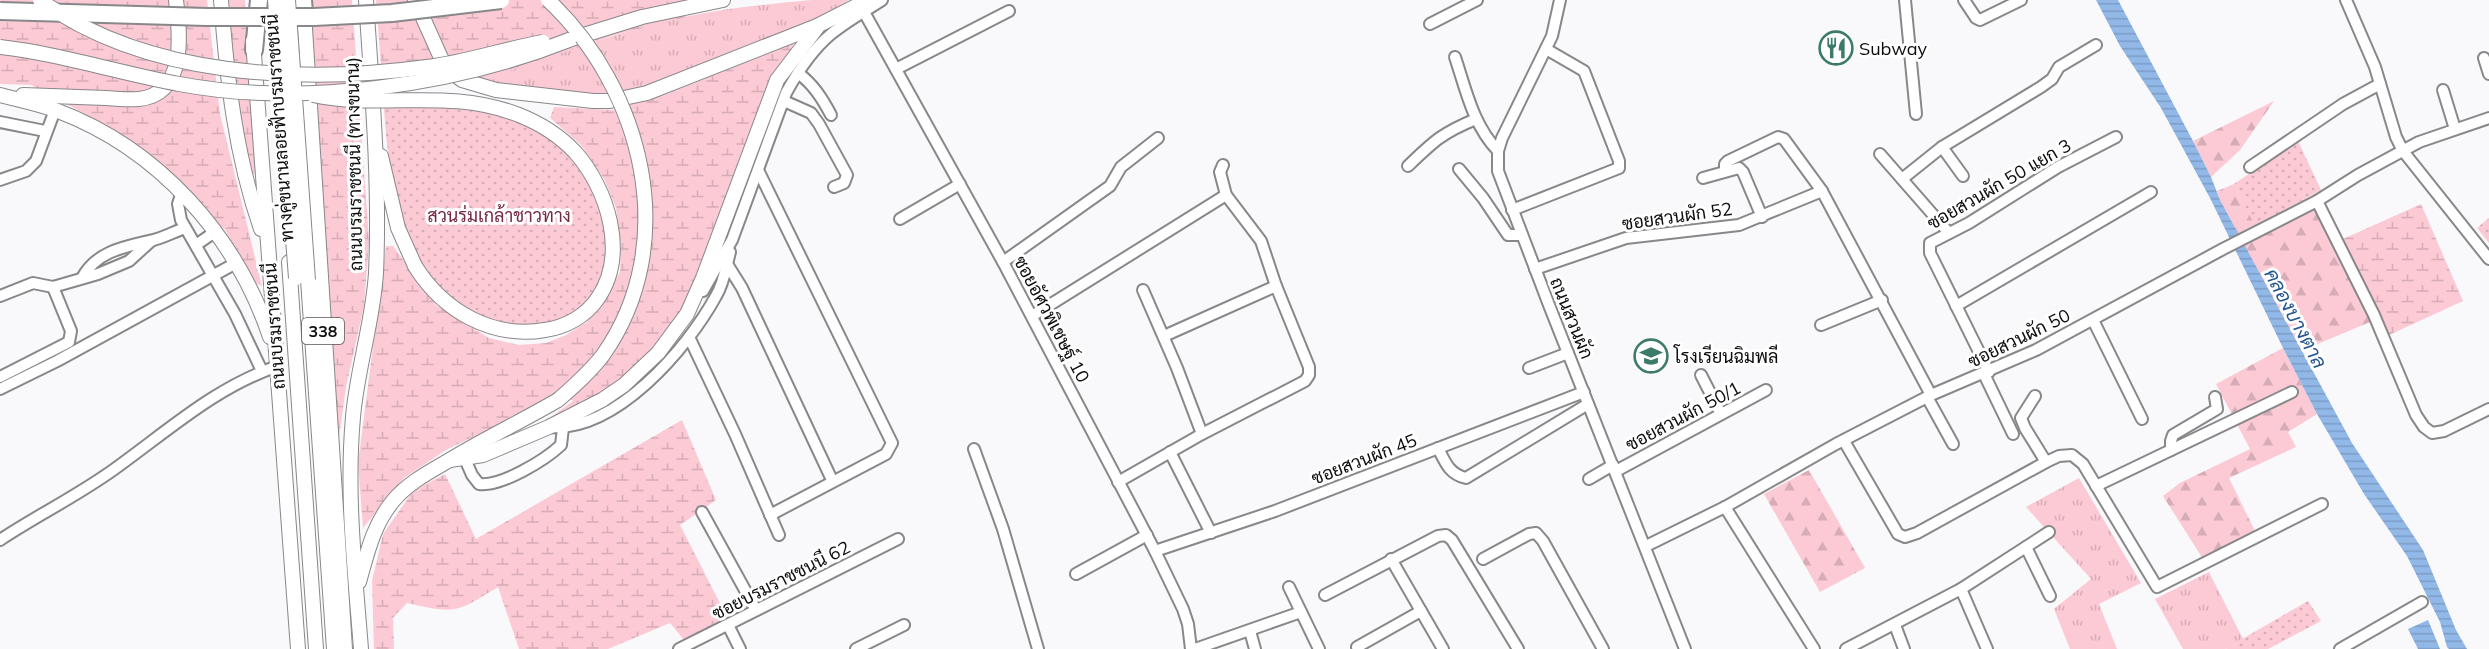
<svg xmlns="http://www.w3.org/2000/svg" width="2489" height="649" viewBox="0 0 2489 649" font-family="Mulish,Sarabun,sans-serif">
  <defs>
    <pattern id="grass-tufts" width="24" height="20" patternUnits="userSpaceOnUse" patternTransform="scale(1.5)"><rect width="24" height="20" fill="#fbcad5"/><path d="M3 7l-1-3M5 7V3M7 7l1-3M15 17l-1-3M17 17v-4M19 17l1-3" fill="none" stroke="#d6acb6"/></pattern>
    <pattern id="forest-firs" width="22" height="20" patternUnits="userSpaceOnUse" patternTransform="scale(1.5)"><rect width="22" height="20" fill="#fbcad5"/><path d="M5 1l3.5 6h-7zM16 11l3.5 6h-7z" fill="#d6acb6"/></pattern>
    <pattern id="wetland-marsh" width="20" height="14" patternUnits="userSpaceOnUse" patternTransform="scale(1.5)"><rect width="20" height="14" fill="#fbcad5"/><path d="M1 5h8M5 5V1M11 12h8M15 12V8" fill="none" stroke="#d6acb6"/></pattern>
    <pattern id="park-dots" width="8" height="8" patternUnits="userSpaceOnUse" patternTransform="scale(1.5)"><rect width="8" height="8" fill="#fbcad5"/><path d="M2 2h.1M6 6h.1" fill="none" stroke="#d6acb6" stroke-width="1.8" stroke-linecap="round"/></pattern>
    <pattern id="water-rules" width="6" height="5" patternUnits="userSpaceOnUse" patternTransform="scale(1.5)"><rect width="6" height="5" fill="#91b8e7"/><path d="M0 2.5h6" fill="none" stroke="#7c9dc5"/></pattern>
  </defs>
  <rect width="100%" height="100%" fill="#f9f8fb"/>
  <g fill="url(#grass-tufts)">
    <path d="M812,0H849L815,20L681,76L608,98L478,81C546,58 614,33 684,17C726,8 769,4 812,0Z"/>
    <path d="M2079,478L2141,583L2099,604L2117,649H2070L2054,609L2091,579L2026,507Z"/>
    <path d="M2209,572L2243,639L2225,649H2183L2155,599Z"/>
  </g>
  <g fill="url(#forest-firs)">
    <path d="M2274,101L2240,150L2211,177L2193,141Z"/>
    <path d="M2234,184L2256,226L2318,192L2382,317L2301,351L2220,200L2217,191Z"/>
    <path d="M2283,348L2317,414L2288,432L2296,447L2229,478L2255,531L2203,559L2163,496L2180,483L2250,449L2216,384Z"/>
    <path d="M1809,470L1865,568L1820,592L1764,494Z"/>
  </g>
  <g fill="url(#wetland-marsh)">
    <path d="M0,0H207L220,114L262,286L255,283L225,230L153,156L83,113L31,85L0,84Z"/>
    <path d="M229,0H245L257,173L252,174L237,116Z"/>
    <path d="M304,0H352L369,241L364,306L346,387L336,459Z"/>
    <path d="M376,0H689L686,17L615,35L478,81L382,79Z"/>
    <path d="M794,43L781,67L678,321L629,377L582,406L540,425L573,401L559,392L496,426L446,450L404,478L363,528L358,463L386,246H393L436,305L489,338L519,345L546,343L566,335L587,322L606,297L620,272L621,245L616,208L604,179L580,144L550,118L554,107L613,110L667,94Z"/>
    <path d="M2421,204L2463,301L2387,336L2382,317L2343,239Z"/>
    <path d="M682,420L716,500L680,525L727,617L684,640L670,623L608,649H519L498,587C456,613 456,614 407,603L393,618L394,649H374L372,581L383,534L413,491L445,474L476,539Z"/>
  </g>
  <g fill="url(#park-dots)">
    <path d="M383,92C408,96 434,100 459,104C478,107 499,109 517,117C529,123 553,137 563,147C568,152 571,159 576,165C582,175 591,185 596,195C605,212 609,258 603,276C599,288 590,301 580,310C563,326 534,329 512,325C401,303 388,186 383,92Z"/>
    <path d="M2298,141L2321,190L2255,226L2234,184Z"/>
    <path d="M2489,218V243L2477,228Z"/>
    <path d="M2308,601L2321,621L2268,649H2225Z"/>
  </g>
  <g fill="url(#water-rules)">
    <path d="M2096,0H2118L2193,141L2211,177L2220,200L2352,443L2423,550L2456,630L2467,649H2449L2447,647L2440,622L2407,556L2364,494L2317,414L2283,348L2210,198L2161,108L2120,46Z"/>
    <path d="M2428,620L2440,649H2418L2408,629Z"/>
  </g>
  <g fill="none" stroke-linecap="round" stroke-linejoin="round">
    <defs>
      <g id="minor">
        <path d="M1560,0L1552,36L1502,138L1498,151V171L1549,305L1685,649"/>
        <path d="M1905,0L1916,114"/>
        <path d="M1964,0L1976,18L1980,20L2021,0"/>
        <path d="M2346,0L2375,67L2396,137L2403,151L2489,259"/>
        <path d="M864,12L1003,262L1155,551L1183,609L1188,624L1191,649"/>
        <path d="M1430,24L1477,0"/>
        <path d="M1455,57C1466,90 1473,125 1498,151"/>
        <path d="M2484,58L2489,74"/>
        <path d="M896,69L1009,11"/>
        <path d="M798,73C813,84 822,98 831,115"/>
        <path d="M2443,90L2455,129"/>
        <path d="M784,101L811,113L819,124L847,175L844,183L834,187"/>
        <path d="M0,122L45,131"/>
        <path d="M1942,147L1963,176"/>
        <path d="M1880,154L1949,233"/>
        <path d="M1408,166C1434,141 1442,133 1476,119"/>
        <path d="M2250,167L2343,104L2380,84"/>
        <path d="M1459,169L1483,198L1508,235H1522"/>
        <path d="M758,170L892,443L886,454L770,515"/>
        <path d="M1725,171V164L1728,161L1778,137L1784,139L1822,191L1931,395"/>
        <path d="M1703,178L1739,168L1743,172L1762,217"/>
        <path d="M1902,179L1942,147L2041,87L2052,79L2059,67L2096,45"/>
        <path d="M0,180L26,171L36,161L55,110"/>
        <path d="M182,192L178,204L181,220L235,314L262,371"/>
        <path d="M2317,201L2374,315L2416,415L2424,427L2432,433L2444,431L2489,409"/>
        <path d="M1512,210L1619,168V161L1584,71L1546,49"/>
        <path d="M900,219L960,184"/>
        <path d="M196,245L216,231"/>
        <path d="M1003,262L1110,186L1121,167L1158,138"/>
        <path d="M727,264L742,288L832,480"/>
        <path d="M1535,269L1626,238L1739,225L1822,191"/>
        <path d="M82,278C96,252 123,247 149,241C161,239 173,232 185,228"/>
        <path d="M1143,290L1177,368L1202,434"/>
        <path d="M703,291L732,240L786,93C798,71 812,50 831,34C847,21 865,11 882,0"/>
        <path d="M0,296L33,283L53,287L98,274L129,261L151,241"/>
        <path d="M1956,306L2151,192"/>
        <path d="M1032,316L1226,195"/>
        <path d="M2093,320L2142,419"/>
        <path d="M1821,325L1882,300"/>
        <path d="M1164,336L1276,286"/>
        <path d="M689,337L735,434L779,535"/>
        <path d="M1529,368L1568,353"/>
        <path d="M1989,372L1930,253V243L1969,223L2058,167L2116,137"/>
        <path d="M1984,374L2013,434"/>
        <path d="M1701,375L1721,414"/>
        <path d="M0,377L69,342L71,331L53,287"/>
        <path d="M0,389L57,361L236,263"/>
        <path d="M2035,396L2021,418L2025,428L2046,462"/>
        <path d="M1927,397L1953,444"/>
        <path d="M549,427C616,432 687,349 716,296C724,283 726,267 730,252"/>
        <path d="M1844,441L1898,534L1905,537L1917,533L2046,462L2059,456L2072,455L2083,464L2157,587L2322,504"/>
        <path d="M1438,448C1445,462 1449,474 1466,478L1588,404"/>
        <path d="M974,449L1003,529L1038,649"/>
        <path d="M2171,450V441L2173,435L2217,409L2215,397"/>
        <path d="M1170,452L1211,533"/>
        <path d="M465,459L472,475L479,484C501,487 545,460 561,445L563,428"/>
        <path d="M1616,471L1766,390"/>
        <path d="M1589,479L1613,465"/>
        <path d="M1118,482L1202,434L1305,381L1309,375V367L1276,286L1261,241L1226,195L1220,172L1223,165"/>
        <path d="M2096,486L2292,392"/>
        <path d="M1725,507L1814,649"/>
        <path d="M702,512L756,610"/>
        <path d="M0,540C39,514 83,493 120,465C171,428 218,386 278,366"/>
        <path d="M1646,546L1725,507L1836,444L1931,395L2036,350L2223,249L2317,201L2358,175L2419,142L2489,118"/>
        <path d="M2026,547L2050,596"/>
        <path d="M1155,551L1275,511L1584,392"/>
        <path d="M1391,559L1443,649"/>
        <path d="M1483,559L1529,534L1536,533L1543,541L1603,649"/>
        <path d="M1076,574L1147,535"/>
        <path d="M1289,587L1319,649"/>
        <path d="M1961,589L1987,649"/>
        <path d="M1325,595L1438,536L1446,535L1452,540L1518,649"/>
        <path d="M728,625L740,649"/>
        <path d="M1895,625L1904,649"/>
        <path d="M1250,631L1255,649"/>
        <path d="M1357,647L1421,611"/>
        <path d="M679,649L898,539"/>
        <path d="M856,649L904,625"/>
        <path d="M1195,649L1301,612"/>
        <path d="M1846,649L1961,589L2049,532"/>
        <path d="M2340,649L2422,602"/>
      </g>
      <g id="major">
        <path d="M221,0C227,78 235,154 261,229"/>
        <path d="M415,0L441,58L450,71L462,80L496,90L593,101H610L647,93L817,26"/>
        <path d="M304,13L345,649"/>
        <path d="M571,39L642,17L723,0"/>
        <path d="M253,41L298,649"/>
        <path d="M0,95C19,100 39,104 58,111C158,149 236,235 270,337"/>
        <path d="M23,95C51,96 79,97 106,98C117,99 128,100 139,99C187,94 180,34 176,0"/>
        <path d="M381,156L398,228L415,266"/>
        <path d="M289,262L316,649"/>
        <path d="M308,280L334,649"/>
        <path d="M450,460L483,455L549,427L602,400L624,385L658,353L687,314L703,278L777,80L819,25L868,0"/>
        <path d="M359,582C367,554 373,525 393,501C408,483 429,472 448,461C484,439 522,421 558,400"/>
        <path d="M361,649C355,572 346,494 353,417C357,369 373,322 376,273C380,182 372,91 366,0"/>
      </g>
      <g id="highway">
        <path d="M303,0L304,13"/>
        <path d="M254,50L259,0"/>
      </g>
    </defs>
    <use href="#minor" stroke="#88878a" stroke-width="14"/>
    <use href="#major" stroke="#88878a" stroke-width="16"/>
    <use href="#highway" stroke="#88878a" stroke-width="20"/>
    <use href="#minor" stroke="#fff" stroke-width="10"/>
    <use href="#major" stroke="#fff" stroke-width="14"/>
    <use href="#highway" stroke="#fff" stroke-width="16"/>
    <defs>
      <g id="major-bridge">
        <path d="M40,0C145,77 302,84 427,67C467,62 504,49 543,42"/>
        <path d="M275,0L296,278"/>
        <path d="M288,0L308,280"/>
        <path d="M548,0C643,89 682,243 603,355C590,372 574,386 558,400"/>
        <path d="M0,47C61,54 119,73 179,84C302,107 453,86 569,40"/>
        <path d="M313,95C382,110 447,87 519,115C539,123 560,136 575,152C608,189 628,254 598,298C586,316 566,327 545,330C492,339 443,311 415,266"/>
      </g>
      <path id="highway-bridge" d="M0,11L207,17H314L392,13L501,0"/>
    </defs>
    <use href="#major-bridge" stroke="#88878a" stroke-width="16" stroke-linecap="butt"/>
    <use href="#highway-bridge" stroke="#88878a" stroke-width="20" stroke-linecap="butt"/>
    <use href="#major-bridge" stroke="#fff" stroke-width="14"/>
    <use href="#highway-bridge" stroke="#fff" stroke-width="16"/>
  </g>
  <defs>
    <symbol id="restaurant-ring" viewBox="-11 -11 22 22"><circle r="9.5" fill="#fff" stroke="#3c7b69" stroke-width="1.5"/><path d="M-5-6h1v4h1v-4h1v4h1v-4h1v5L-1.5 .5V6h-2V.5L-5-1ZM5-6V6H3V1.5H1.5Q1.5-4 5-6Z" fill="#3c7b69"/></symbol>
    <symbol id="school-ring" viewBox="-11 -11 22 22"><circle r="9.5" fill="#fff" stroke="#3c7b69" stroke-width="1.5"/><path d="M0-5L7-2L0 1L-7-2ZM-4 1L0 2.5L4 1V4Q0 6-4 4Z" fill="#3c7b69"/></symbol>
  </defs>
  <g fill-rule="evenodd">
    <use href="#restaurant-ring" x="1817" y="29" width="38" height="38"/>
    <use href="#school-ring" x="1632" y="337" width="38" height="38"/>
  </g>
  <g text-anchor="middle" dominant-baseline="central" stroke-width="6" stroke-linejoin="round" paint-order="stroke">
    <rect fill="#fff" stroke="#565656" stroke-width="1.5" x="302" y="318" width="42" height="26" rx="4.5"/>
    <g font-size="16" font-weight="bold" fill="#0d0d0e">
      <text x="323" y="331">338</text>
    </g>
    <g font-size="18" fill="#0d0d0e" stroke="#fff" text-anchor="start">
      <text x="1859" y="48">Subway</text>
      <text x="1674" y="356">โรงเรียนฉิมพลี</text>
    </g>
    <g font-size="18" fill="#0d0d0e" stroke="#fff">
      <text transform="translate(279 128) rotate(-94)">ทางคู่ขนานลอยฟ้าบรมราชชนนี</text>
      <text transform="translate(354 164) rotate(-91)">ถนนบรมราชชนนี (ทางขนาน)</text>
      <text transform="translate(1999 184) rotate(-30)">ซอยสวนผัก 50 แยก 3</text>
      <text transform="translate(1677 216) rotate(-8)">ซอยสวนผัก 52</text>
      <text transform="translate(1572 318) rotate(68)">ถนนสวนผัก</text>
      <text transform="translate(1052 319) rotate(62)">ซอยอัศวพิเชษฐ์ 10</text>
      <text transform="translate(274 326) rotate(-94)">ถนนบรมราชชนนี</text>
      <text transform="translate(2019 338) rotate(-26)">ซอยสวนผัก 50</text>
      <text transform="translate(1683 416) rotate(-28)">ซอยสวนผัก 50/1</text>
      <text transform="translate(1364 459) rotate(-21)">ซอยสวนผัก 45</text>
      <text transform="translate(781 580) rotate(-27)">ซอยบรมราชชนนี 62</text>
    </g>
    <g font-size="18" fill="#742841" stroke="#fff">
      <text x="499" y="215">สวนร่มเกล้าชาวทาง</text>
    </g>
    <g font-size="20" font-style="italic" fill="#255791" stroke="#fff">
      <text transform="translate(2296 318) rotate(62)">คลองบางตาล</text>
    </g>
  </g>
</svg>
